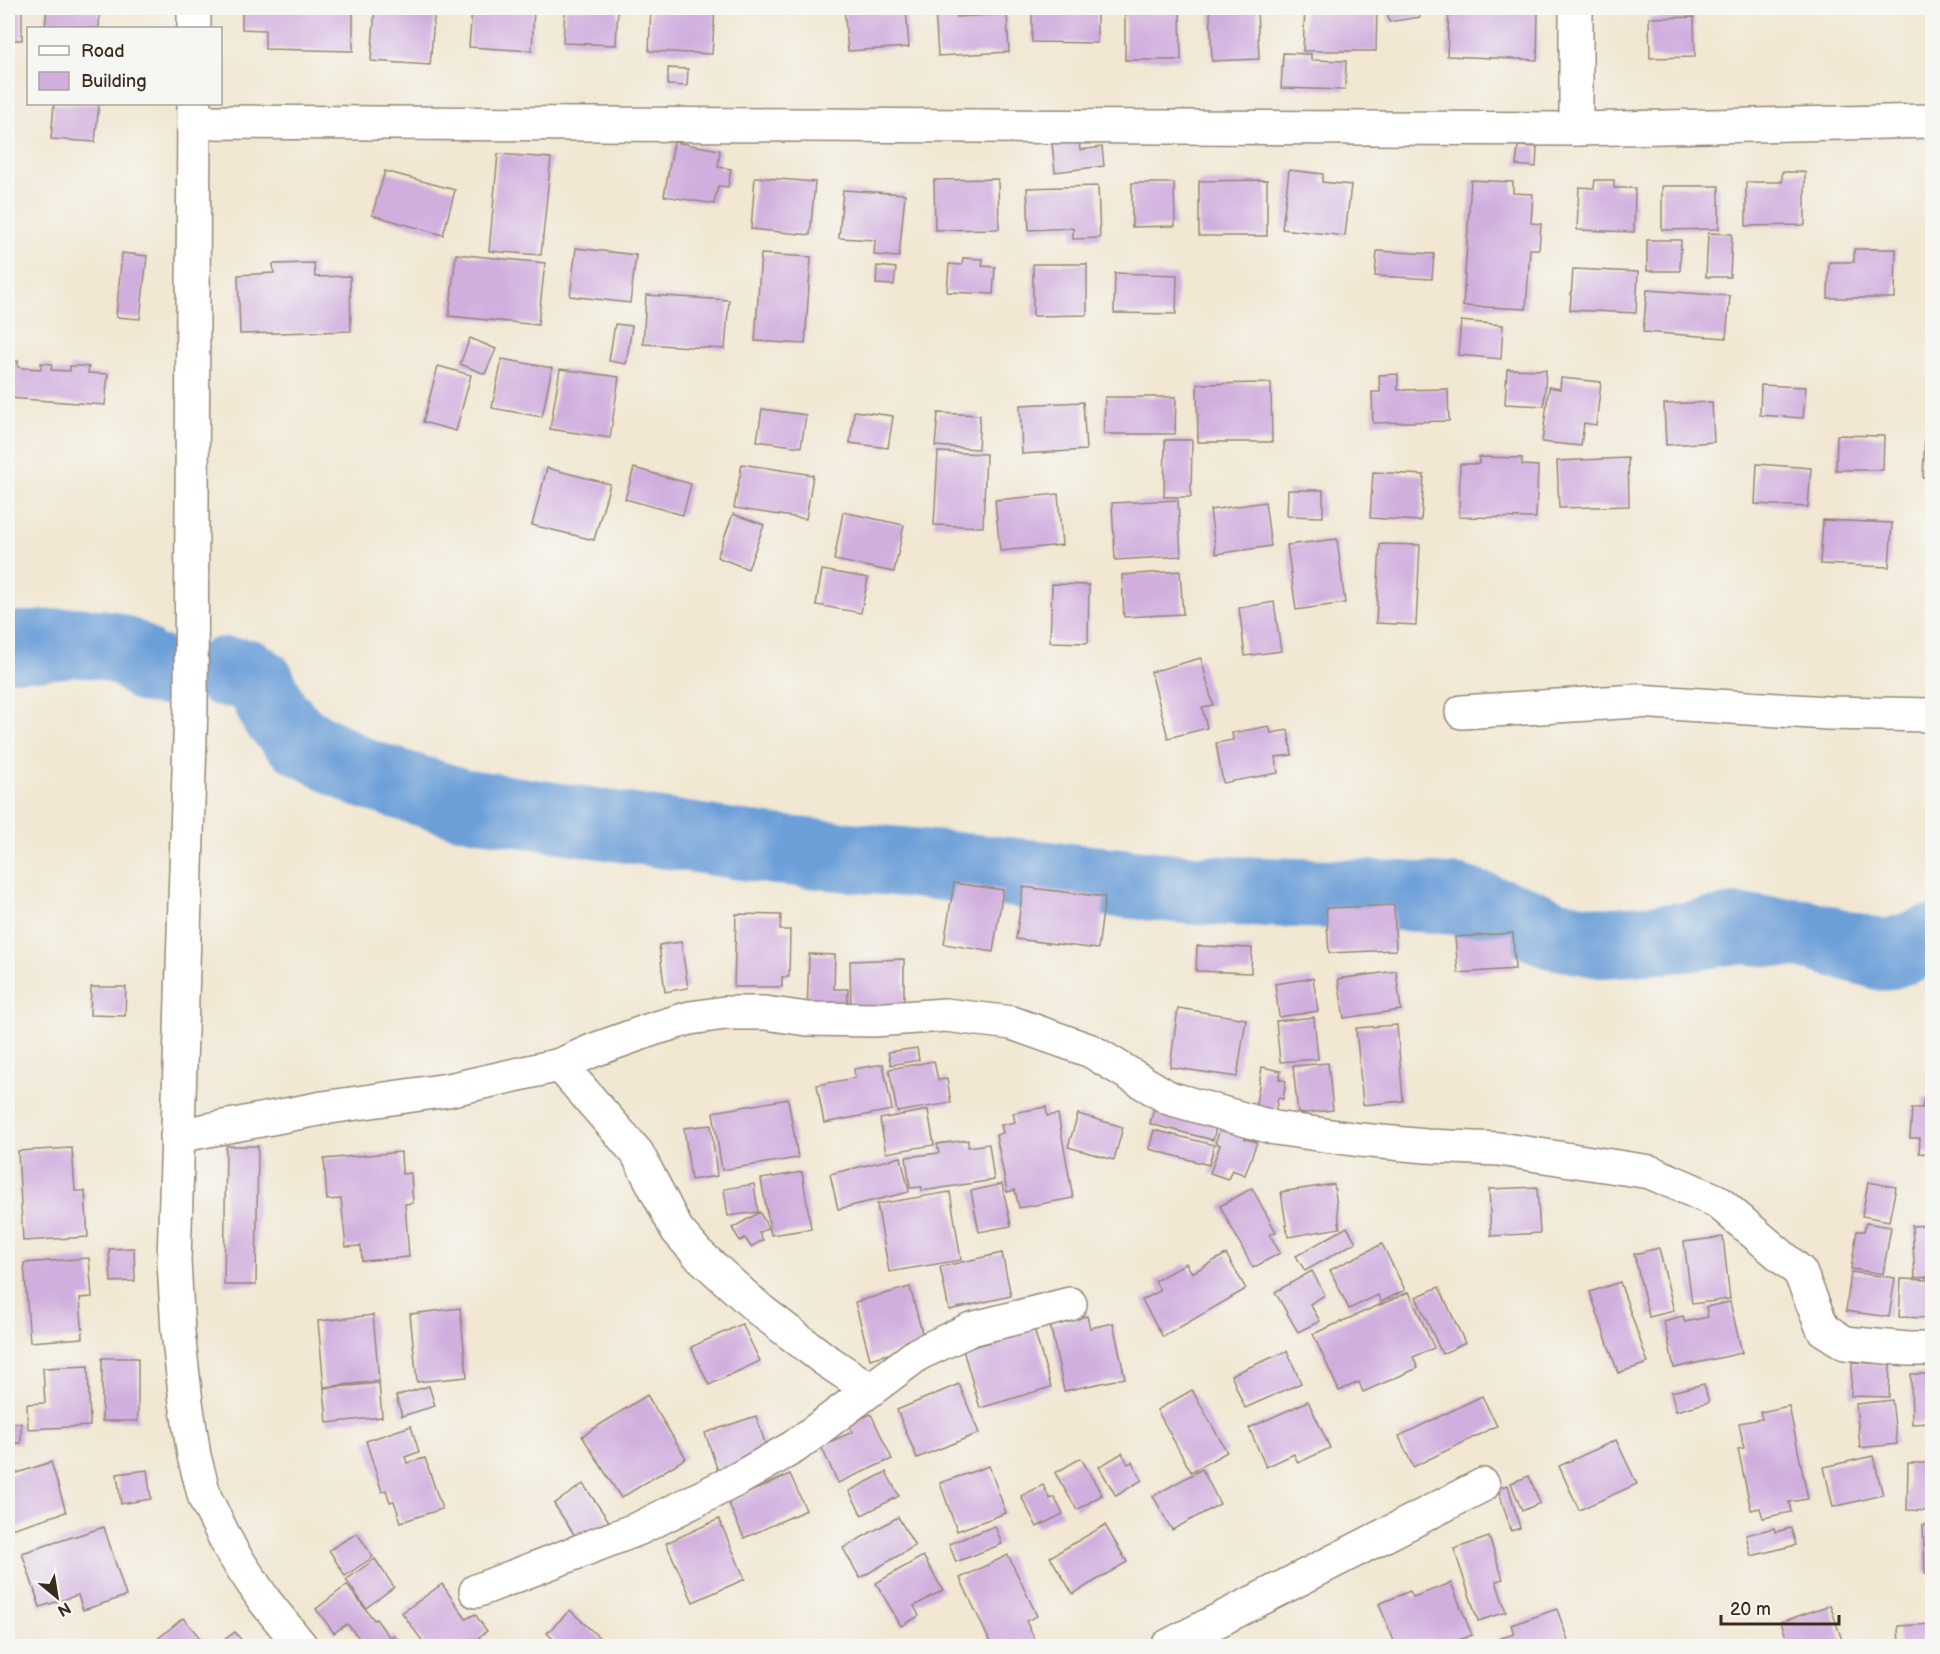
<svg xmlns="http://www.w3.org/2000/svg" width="1940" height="1654" viewBox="0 0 1940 1654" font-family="'Balsamiq Sans',sans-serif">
  <rect width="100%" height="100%" fill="#f6f6f2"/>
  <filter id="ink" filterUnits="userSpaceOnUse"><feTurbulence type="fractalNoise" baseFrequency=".0167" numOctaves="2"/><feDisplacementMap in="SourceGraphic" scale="12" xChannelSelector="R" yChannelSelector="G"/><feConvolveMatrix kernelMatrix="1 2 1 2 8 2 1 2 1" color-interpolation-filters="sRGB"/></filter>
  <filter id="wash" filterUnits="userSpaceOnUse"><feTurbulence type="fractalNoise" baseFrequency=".008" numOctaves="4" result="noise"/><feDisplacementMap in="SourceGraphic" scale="24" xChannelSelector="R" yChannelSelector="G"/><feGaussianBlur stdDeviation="1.35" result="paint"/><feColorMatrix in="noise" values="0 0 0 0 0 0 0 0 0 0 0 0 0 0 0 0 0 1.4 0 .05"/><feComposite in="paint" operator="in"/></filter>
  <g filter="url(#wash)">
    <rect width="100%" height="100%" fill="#f1e7d2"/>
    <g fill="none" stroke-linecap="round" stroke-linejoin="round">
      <g stroke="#6c9fd8" stroke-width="70">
        <path d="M8,646H35L75,642L107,645L132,655L147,668L162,671"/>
        <path d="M224,672L248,674L260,682L274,713L298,739L362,773L460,803L775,850L1196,890L1404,896L1459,900L1522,920L1553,934L1602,943L1686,937L1735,929L1805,934L1884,956L1932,940"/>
      </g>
    </g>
    <g id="blocks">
      <g fill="#d0aede">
        <rect x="8" y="8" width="14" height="32"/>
        <path d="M47,8H100L99,28H45Z"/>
        <path d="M242,8H353V51L265,49V30L242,29Z"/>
        <path d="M375,8H435L430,65L371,61Z"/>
        <path d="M472,8H534L532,51L469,47Z"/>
        <path d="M565,8H618L616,45L563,43Z"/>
        <path d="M651,8H715L712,54L649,51Z"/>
        <path d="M844,8H906L909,47L848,51Z"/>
        <path d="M935,8H956L957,17L1007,14L1009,52L938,56Z"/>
        <path d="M1032,8H1097V43L1032,42Z"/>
        <path d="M1125,8H1180L1181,60H1125Z"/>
        <path d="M1210,8H1257L1259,59L1212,61Z"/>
        <path d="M1305,8H1377L1376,51H1303Z"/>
        <path d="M1387,8H1419L1420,17L1389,22Z"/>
        <path d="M1449,8L1538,11L1537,60L1447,56Z"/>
        <path d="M1694,17L1695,57L1650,58L1649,18Z"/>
        <path d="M1283,53L1311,54V60L1346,61L1345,90L1281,88Z"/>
        <path d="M668,68L688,69L687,86L668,85Z"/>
        <path d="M54,104H99L95,142L51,139Z"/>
        <path d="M1079,141L1080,150L1102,147L1104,166L1055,172L1052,143Z"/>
        <path d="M674,142L720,150L718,167L731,169L728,187L718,186L714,204L664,196Z"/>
        <path d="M1518,146L1537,147L1536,167L1516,165Z"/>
        <path d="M498,154L551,158L541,255L489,251Z"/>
        <path d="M1289,170L1323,174L1322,182L1351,185L1345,236L1282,229Z"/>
        <path d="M385,171L455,190L443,235L372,215Z"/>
        <path d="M1782,172H1805V225L1746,226V182H1782Z"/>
        <path d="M755,177L815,182L810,235L751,229Z"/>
        <path d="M998,179L999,229L935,230L934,180Z"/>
        <path d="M1267,180V236H1199V181Z"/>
        <path d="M1471,180L1513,182V193L1533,194L1531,223L1541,224L1539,249H1530L1526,309L1463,306Z"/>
        <path d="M1595,180H1614V188H1635L1634,232L1577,230L1579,187L1594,188Z"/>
        <path d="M1132,183H1174L1175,226L1132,227Z"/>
        <path d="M1098,186L1100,238L1073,239V228L1029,230L1027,188Z"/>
        <path d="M1662,186H1719V229L1662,230Z"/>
        <path d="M843,190L905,194L899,257L874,255L875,240L839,238Z"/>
        <path d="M1708,233L1732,234L1730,277H1706Z"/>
        <path d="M1647,240H1681L1680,271H1647Z"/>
        <path d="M576,248L636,255L630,303L570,296Z"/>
        <path d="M1854,249H1896L1895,298H1828L1829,262H1854Z"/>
        <path d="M1377,251L1434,254L1432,279L1375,276Z"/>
        <path d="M122,253L147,256L140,319L116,317Z"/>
        <path d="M456,254L545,263L538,325L449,316Z"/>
        <path d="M761,254L811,257L805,344L755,341Z"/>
        <path d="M963,258L983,259L982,266L995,267L993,294L947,292L949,264L962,265Z"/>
        <path d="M314,263L315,277L350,276L351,331L240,334L238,275L274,273L273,264Z"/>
        <path d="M1033,264H1087V315L1033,316Z"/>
        <path d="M877,266L896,268L894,285L876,284Z"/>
        <path d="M1573,269L1638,272L1636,313L1570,310Z"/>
        <path d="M1115,273L1177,275L1176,314L1114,313Z"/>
        <path d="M1647,290L1730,296L1726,338L1643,332Z"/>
        <path d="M646,295L729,300L725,349L643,344Z"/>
        <path d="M1461,321L1503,325L1501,359L1458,355Z"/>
        <path d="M615,324L632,326L626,364L609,361Z"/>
        <path d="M470,338L496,349L485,374L460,364Z"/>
        <path d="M502,359L552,368L542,417L492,408Z"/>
        <path d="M8,361H18V367L23,368L41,369V363L52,364L51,370L70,371V366H80L89,367L88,373L108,374L105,405L8,398Z"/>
        <path d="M438,366L471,375L456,431L423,422Z"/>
        <path d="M560,369L619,377L610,438L550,429Z"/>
        <path d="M1507,369L1546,370L1544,406L1505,404Z"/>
        <path d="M1398,374V390L1448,389L1449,421L1373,423L1372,392H1380L1379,375Z"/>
        <path d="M1561,378L1601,382L1596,425L1584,423L1581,446L1542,442L1549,387L1560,389Z"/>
        <path d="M1271,383L1272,442H1198L1197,384Z"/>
        <path d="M1761,385L1806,387L1803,418L1760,415Z"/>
        <path d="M1105,397H1176L1175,434H1104Z"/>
        <path d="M1083,402L1086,450L1022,454L1020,405Z"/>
        <path d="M1712,402L1714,442L1666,445L1664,404Z"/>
        <path d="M762,409L806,415L801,447L757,441Z"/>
        <path d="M854,411L893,416L888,448L850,443Z"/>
        <path d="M938,413L980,415L978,449L935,446Z"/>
        <path d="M1925,434H1932V478H1923Z"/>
        <path d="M1837,435L1884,436L1883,470H1836Z"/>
        <path d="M1165,440H1192L1191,497H1164Z"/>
        <path d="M938,452L986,454L983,527L934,525Z"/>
        <path d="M1479,457L1522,458V465L1538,466L1536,518L1459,517L1460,464H1479Z"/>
        <path d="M1628,458L1629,506L1559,508L1557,461Z"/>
        <path d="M742,464L813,475L806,519L734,508Z"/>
        <path d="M1757,464L1811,468L1808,507L1755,504Z"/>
        <path d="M547,468L610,484L594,540L532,525Z"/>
        <path d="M634,468L691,484L683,515L625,499Z"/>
        <path d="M1373,472L1424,475L1421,521L1370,518Z"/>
        <path d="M1288,490H1323V517L1287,516Z"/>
        <path d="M1058,494L1062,545L1000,551L995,500Z"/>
        <path d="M1178,500L1181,556L1115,560L1112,503Z"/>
        <path d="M1265,502L1271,546L1216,554L1210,510Z"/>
        <path d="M843,512L904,525L894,572L834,560Z"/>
        <path d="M733,514L764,525L748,569L717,557Z"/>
        <path d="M1823,520L1892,523L1889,567L1820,564Z"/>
        <path d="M1337,539L1345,603L1296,610L1287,545Z"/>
        <path d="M1380,544L1420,545L1416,625L1376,623Z"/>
        <path d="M822,570L868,578L861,613L816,605Z"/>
        <path d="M1180,571L1183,614L1124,617L1122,575Z"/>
        <path d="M1052,584L1089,585L1088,643L1050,642Z"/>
        <path d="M1274,602L1281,651L1245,656L1239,608Z"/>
        <path d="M1201,658L1213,705L1202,707L1207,728L1168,738L1151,672Z"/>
        <path d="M1269,726L1271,733L1288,730L1292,755L1276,757L1278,773L1223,783L1216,743L1233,740L1232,733Z"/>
        <path d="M954,883L1003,890L993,952L944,944Z"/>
        <path d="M1023,887L1105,897L1098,949L1016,939Z"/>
        <path d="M1394,905L1396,950L1329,953L1326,908Z"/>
        <path d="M736,914L781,915L780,930H790L789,977H782V987H734Z"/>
        <path d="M1513,933L1515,969L1458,973L1455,937Z"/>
        <path d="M681,942L688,988L665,992L659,945Z"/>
        <path d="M1197,946L1252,948L1251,973L1196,971Z"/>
        <path d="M809,954L835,955L834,989H848L847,1014L807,1013Z"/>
        <path d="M904,959V1010L851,1012L850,961Z"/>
        <path d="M1396,971L1401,1010L1344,1018L1338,979Z"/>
        <path d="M1313,978L1318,1011L1279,1017L1275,984Z"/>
        <path d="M91,987H126L125,1016L90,1015Z"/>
        <path d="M1178,1008L1246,1019L1237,1077L1170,1067Z"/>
        <path d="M1314,1017L1318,1059L1280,1062L1276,1021Z"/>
        <path d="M1397,1025L1403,1101L1363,1105L1356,1028Z"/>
        <path d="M917,1048L919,1060L891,1065L888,1052Z"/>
        <path d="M934,1061L938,1080L947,1079L951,1103L897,1112L889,1069Z"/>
        <path d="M1328,1063L1333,1110L1298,1114L1293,1066Z"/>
        <path d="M883,1064L892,1110L824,1123L817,1085L855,1078L854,1069Z"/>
        <path d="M1262,1067L1281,1071L1279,1079L1286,1081L1283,1099L1278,1098L1275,1114L1255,1110Z"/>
        <path d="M1924,1097L1932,1098V1154L1919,1153L1920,1138H1910L1912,1108H1922Z"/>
        <path d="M788,1099L798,1158L722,1170L713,1112Z"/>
        <path d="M1046,1107L1047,1116L1058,1114L1073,1198L1019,1208L1015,1190L1007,1192L996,1135L1003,1133L1001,1125L1015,1122L1013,1113Z"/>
        <path d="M1154,1108L1217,1123L1213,1140L1150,1124Z"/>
        <path d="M928,1110L934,1145L886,1153L880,1119Z"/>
        <path d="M1078,1114L1123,1127L1114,1160L1068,1147Z"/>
        <path d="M1222,1124L1248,1133L1245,1139L1257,1142L1245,1175L1232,1170L1228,1179L1210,1173L1220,1145L1215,1143Z"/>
        <path d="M711,1125L717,1176L691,1180L684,1128Z"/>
        <path d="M1154,1130L1214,1145L1209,1165L1149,1149Z"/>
        <path d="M968,1140V1147L989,1144L994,1180L922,1191V1187L910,1188L906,1157L939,1153L937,1144Z"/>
        <path d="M226,1146H258L256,1285H224Z"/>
        <path d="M72,1148L75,1191H85L88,1237L23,1241L18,1151Z"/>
        <path d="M401,1152L402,1174L411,1173L413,1203L405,1204L409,1257L362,1261L361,1246L346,1247L341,1199L327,1200L324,1159Z"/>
        <path d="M901,1157L909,1192L838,1209L830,1174Z"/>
        <path d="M802,1172L811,1229L771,1235L761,1179Z"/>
        <path d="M1868,1182L1896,1187L1889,1221L1862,1216Z"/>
        <path d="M754,1184L758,1212L728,1216L724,1189Z"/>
        <path d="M1002,1184L1011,1226L979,1232L971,1191Z"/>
        <path d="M1334,1184L1340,1228L1288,1237L1281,1192Z"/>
        <path d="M1537,1187L1540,1233L1491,1236L1489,1189Z"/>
        <path d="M1252,1188L1276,1232L1270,1235L1280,1253L1253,1268L1220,1206Z"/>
        <path d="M950,1192L961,1260L889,1272L877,1204Z"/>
        <path d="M760,1212L768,1228L759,1233L763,1240L751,1247L745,1238L740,1241L732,1228Z"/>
        <path d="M1866,1223L1891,1227L1883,1274L1851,1269L1857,1231H1864Z"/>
        <path d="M1932,1225V1284L1929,1285L1928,1277L1915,1278L1912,1226Z"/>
        <path d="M1347,1227L1356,1242L1305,1271L1296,1256Z"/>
        <path d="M1723,1237L1730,1299L1692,1304L1684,1242Z"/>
        <path d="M1382,1244L1405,1290L1381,1302L1378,1295L1349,1309L1330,1270Z"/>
        <path d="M134,1248L135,1281L111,1282L109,1249Z"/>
        <path d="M1659,1248L1674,1311L1649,1317L1634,1254Z"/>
        <path d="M1002,1253L1011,1296L949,1310L940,1267Z"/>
        <path d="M1226,1254L1246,1289L1163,1337L1142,1300L1160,1291L1155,1281L1186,1263L1192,1273Z"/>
        <path d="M89,1258L92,1297L80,1298L83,1338L30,1342L24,1263Z"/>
        <path d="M1312,1271L1325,1295L1310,1304L1320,1321L1298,1332L1275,1292Z"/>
        <path d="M1851,1272L1895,1278L1889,1317L1846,1311Z"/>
        <path d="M1901,1279L1929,1280L1927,1318L1899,1317Z"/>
        <path d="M1620,1282L1648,1363L1618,1373L1590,1292Z"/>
        <path d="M910,1287L925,1344L870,1359L855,1302Z"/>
        <path d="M1439,1287L1465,1343L1442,1354L1416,1297Z"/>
        <path d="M1409,1292L1434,1348L1413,1357L1418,1368L1363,1392L1359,1382L1339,1391L1313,1334Z"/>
        <path d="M1730,1302L1742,1353L1674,1368L1664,1321L1683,1316L1685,1322L1708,1317L1706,1307Z"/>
        <path d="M460,1308L467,1377L417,1382L410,1314Z"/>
        <path d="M373,1315L379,1381L324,1387L318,1321Z"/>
        <path d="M1087,1316L1090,1328L1113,1323L1125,1378L1064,1391L1050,1324Z"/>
        <path d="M742,1324L760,1361L709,1385L691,1347Z"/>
        <path d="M1034,1329L1051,1387L980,1408L963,1350Z"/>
        <path d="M1287,1351L1301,1383L1245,1408L1231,1375Z"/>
        <rect x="102" y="1358" width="36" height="63"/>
        <path d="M1852,1362L1890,1364L1889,1397L1851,1396Z"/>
        <path d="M88,1366L90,1426L28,1429L27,1404L45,1403L43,1368Z"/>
        <path d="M1911,1374H1932V1423L1912,1424Z"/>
        <path d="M379,1383L382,1417L327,1423L324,1388Z"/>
        <path d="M959,1384L979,1433L917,1458L897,1410Z"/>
        <path d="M1704,1384L1709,1402L1676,1411L1671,1392Z"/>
        <path d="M429,1386L435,1406L402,1416L396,1396Z"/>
        <path d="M1192,1390L1227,1452L1191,1472L1157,1410Z"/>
        <path d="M647,1395L686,1458L621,1498L582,1436Z"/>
        <path d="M1482,1396L1497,1426L1413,1467L1399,1436Z"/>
        <path d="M1892,1400L1897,1444L1860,1448L1856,1404Z"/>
        <path d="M1308,1401L1330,1448L1298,1463L1294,1454L1266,1467L1249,1428Z"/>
        <path d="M1789,1406L1808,1499L1789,1502L1791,1512L1763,1518L1760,1508L1751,1510L1738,1449L1744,1448L1739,1423L1762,1419L1760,1412Z"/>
        <path d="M871,1414L892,1459L838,1483L821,1446L852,1432L849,1424Z"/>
        <path d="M756,1416L769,1455L718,1471L705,1433Z"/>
        <rect x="8" y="1423" width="13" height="20"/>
        <path d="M411,1426L419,1452L405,1457L407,1463L425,1458L442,1509L401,1522L394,1501L390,1502L386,1490L382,1492L366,1441Z"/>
        <path d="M1616,1440L1637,1484L1579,1510L1559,1466Z"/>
        <path d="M1122,1453L1128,1464L1132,1462L1142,1480L1116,1496L1099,1467Z"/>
        <path d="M1873,1456L1883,1495L1833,1507L1824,1467Z"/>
        <path d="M1081,1458L1102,1495L1077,1510L1055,1473Z"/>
        <path d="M51,1462L66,1512L8,1530V1476Z"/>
        <path d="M1908,1463H1932V1511L1907,1510Z"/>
        <path d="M989,1466L1006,1513L957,1531L940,1483Z"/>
        <path d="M1202,1469L1220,1504L1172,1530L1153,1496Z"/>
        <path d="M147,1470L151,1499L121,1504L117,1474Z"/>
        <path d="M886,1472L899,1496L862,1515L849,1491Z"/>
        <path d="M790,1474L806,1510L744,1538L728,1502Z"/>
        <path d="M1529,1476L1540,1503L1522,1511L1511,1483Z"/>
        <path d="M583,1484L611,1524L581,1545L554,1504Z"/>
        <path d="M1043,1485L1050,1499L1054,1497L1063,1514L1037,1527L1021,1496Z"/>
        <path d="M1508,1485L1520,1528L1511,1531L1498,1488Z"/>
        <path d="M898,1517L915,1546L860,1578L843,1548Z"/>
        <path d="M719,1519L745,1579L693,1602L666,1543Z"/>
        <path d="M1932,1524V1572L1925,1573L1923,1525Z"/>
        <path d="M1105,1525L1127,1562L1073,1594L1050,1557Z"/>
        <path d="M995,1526L1002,1544L956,1562L949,1544Z"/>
        <path d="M104,1527L126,1596L83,1610L78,1595L40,1607L22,1553Z"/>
        <path d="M1774,1528L1775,1532L1791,1528L1796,1545L1751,1556L1746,1535Z"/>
        <path d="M357,1533L373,1557L345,1576L329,1550Z"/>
        <path d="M1489,1537L1503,1579L1496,1581L1506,1612L1478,1621L1454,1549Z"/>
        <path d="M1008,1555L1037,1616L1026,1621L1038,1646H992L960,1578Z"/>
        <path d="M923,1556L943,1590L914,1606L919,1616L901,1626L876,1583Z"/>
        <path d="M375,1559L394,1587L366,1608L346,1580Z"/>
        <path d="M1451,1583L1472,1635L1443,1646H1396L1379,1604L1410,1591L1413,1597Z"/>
        <path d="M442,1584L466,1619L475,1614L487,1631L479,1637L485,1646H426L402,1613Z"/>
        <path d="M347,1585L374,1620L376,1619L390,1638L393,1635L402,1646H366L347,1624L334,1633L316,1609Z"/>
        <path d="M1830,1605L1844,1646H1789L1781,1622Z"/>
        <path d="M1557,1609L1570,1646H1500L1498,1639L1514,1634L1511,1625Z"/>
        <path d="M570,1610L608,1646H560L547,1633Z"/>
        <path d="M183,1618L207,1646H149Z"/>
        <path d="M1932,1624V1646H1899L1898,1626Z"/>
        <path d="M235,1632L246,1646H219L217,1645Z"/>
      </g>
    </g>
  </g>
  <g filter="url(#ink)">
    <use href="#blocks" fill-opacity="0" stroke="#968878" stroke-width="1.5"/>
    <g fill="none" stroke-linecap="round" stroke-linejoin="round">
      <defs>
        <g id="minor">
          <path d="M194,122L1576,129L1932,121"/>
          <path d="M1576,129V8"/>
          <path d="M1462,712L1637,701L1828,713L1932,715"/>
          <path d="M560,1065L637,1153L677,1230L697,1253L760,1310L824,1359L869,1389"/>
          <path d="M177,1136L323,1108L448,1090L560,1065L594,1050L653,1029L690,1018L725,1013H765L807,1019L874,1020L945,1015L1012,1023L1091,1051L1169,1098L1275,1128L1360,1140L1426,1146L1499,1149L1650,1172L1717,1201L1800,1272L1823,1329L1845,1343L1908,1349H1932"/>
          <path d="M476,1591L640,1528L738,1479L794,1447L918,1354L971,1329L1070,1304"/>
          <path d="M1168,1646L1483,1485"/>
        </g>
        <g id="tertiary">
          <path d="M194,28V8"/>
          <path d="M194,104L191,705L174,1261L178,1332L186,1402L194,1456L205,1498L232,1552L264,1600L301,1646"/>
        </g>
      </defs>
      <use href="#minor" stroke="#968878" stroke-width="36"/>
      <use href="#tertiary" stroke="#968878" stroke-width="36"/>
      <use href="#minor" stroke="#fff" stroke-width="33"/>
      <use href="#tertiary" stroke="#fff" stroke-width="33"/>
    </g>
  </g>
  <rect width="1940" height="1654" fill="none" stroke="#f6f6f2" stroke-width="30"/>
  <rect x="27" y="27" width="195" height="78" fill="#f6f6f2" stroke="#aba49d" stroke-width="1.5"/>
  <rect x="39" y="46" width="30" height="9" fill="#ffffff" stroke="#aba49d" stroke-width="1.5"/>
  <text x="81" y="57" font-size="18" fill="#3b2a1e">Road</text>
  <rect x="39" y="72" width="30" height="18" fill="#d0aede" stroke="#aba49d" stroke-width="1.5"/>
  <text x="81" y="87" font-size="18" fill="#3b2a1e">Building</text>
  <g transform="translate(57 1597) rotate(150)" stroke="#f6f6f2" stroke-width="4.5" paint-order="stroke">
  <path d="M0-4.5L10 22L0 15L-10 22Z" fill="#3b2a1e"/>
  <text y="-9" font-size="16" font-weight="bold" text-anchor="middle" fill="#3b2a1e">N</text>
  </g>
  <path d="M1721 1615v9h118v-9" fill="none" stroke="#3b2a1e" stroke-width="3"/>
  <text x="1730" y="1615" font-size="18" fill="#3b2a1e" stroke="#f6f6f2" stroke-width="4.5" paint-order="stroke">20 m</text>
</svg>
